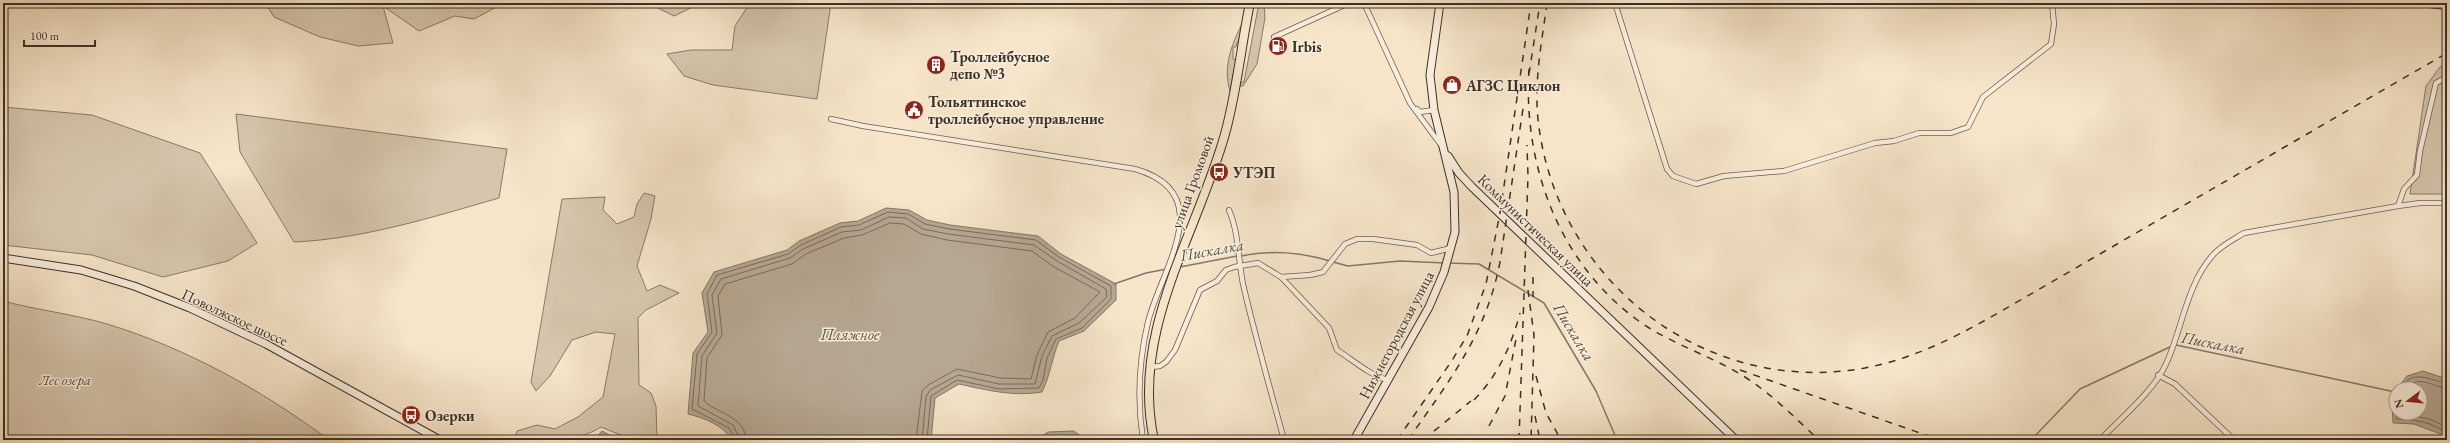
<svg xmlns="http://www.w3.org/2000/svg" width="2450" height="443" viewBox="0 0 2450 443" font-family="'EB Garamond',serif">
  <rect width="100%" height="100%" fill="#f6e5c9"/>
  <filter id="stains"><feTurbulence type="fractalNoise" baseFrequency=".005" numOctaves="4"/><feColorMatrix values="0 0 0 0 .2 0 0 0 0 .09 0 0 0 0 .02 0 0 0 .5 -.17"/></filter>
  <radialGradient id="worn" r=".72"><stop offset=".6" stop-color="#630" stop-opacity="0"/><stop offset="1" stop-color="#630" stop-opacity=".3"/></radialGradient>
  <g fill="#d6c6ad" stroke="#887b6a">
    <path d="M265,3H504L474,19L455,16L419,31L383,6L393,43L358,46L320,37L274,17Z"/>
    <path d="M648,3H701L674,16Z"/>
    <path d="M750,3H831L817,99L713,85L684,76L667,54L691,50H732L735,26Z"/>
    <path d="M1259,3H1264L1265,18L1257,64L1243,86H1240L1241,82H1244Z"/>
    <path d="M1245,18L1241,41L1237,42L1236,47H1233V59L1236,60L1230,91C1222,65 1233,41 1245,18Z"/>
    <path d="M2447,64V194H2410L2426,86L2440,67Z"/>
    <path d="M3,107L92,115L200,153L257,243L228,261L163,277L92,255L3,245Z"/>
    <path d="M236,114L507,149L499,198C433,217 363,239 294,242L240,152Z"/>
    <path d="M644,193L655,196L651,219L637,266L647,291L660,285L679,293L646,310L638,318L639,385L651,393L656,406L657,440H627L623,436L601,427C576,443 544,440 515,440L517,431L537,425L555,429L578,417L603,397L615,334L596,332L572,340L550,376L536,391L531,382L562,199L605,197L603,210L617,224L634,217L637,204Z"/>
    <path d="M3,301C37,310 73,314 107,324C186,348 262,390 329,440H3Z"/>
    <path d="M699,437L710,440H666L670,438Z"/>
  </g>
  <g fill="#b6a792" stroke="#857767">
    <path d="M886,208L909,210L927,220L950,225L1038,236L1061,254L1116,284V300L1084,331L1059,341C1052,358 1050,376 1042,392C1014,397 986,390 959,384L935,398L931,440H732C723,425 704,418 688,414L693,353L708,332L702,293L714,272L787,250L799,241L840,223L858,221Z"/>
    <path d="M2423,371L2447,379V440H2443V435L2414,424L2393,423L2392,403L2396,390V413H2420V389H2397L2407,376Z"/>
    <path d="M602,431L619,440H577L596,438Z"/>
    <path d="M1074,431L1086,440H1036L1048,432Z"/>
  </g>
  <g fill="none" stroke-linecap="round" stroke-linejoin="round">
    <g stroke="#786c5c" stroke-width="1">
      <path d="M2401,389C2412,367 2429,381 2447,383"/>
      <path d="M2407,389C2418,373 2432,387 2447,388"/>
      <path d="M2396,403V419C2412,419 2435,422 2447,434"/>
      <path d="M2401,413L2429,419L2447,427"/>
      <path d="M735,440L729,428L692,409L697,354L712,332L707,294L717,275L788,254L801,245L841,227L859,225L888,212L908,214L925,224L949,229L1036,240L1059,257L1111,286V299L1082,328L1056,339L1047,358L1043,380L1039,388L999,389L957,380L931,396L927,440"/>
      <path d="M740,440L733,425L698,406L702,356L717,333L712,295L721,279L790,258L803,249L842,232L861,230L889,217L906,218L923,229L948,234L1034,245L1057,261L1106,289L1107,297L1079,323L1052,336L1042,356L1035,384H999L958,375L930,390L926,397L922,440"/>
      <path d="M746,440C745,416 718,414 704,401L707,358L722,335L718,296L725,284L792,264L806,254L844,238L862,235L890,223L904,224L921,234L947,240L1032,251L1054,267L1100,292L1075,318L1048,332L1037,355L1031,379L1000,378L957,369L928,385L922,391L916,440"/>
    </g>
    <g stroke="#857767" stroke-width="1.5">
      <path d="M1241,256C1272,250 1299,252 1330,261"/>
      <path d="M1333,262L1348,266L1400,261L1445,263"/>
      <path d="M1448,263L1479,264L1544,303L1596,391L1617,440"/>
      <path d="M1180,267L1237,256"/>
      <path d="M1114,284L1146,273L1172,268"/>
      <path d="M2176,345L2395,392"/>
      <path d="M2031,440L2080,389L2172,346"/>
    </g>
    <defs>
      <g id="minor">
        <path d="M1364,3L1410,103L1441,145"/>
        <path d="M1615,3L1667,169L1673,176L1696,184L1724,176L1784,171L1875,143L1894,141L1919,133H1951L1968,127L1983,97L2051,44L2054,24L2052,3"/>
        <path d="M1274,37L1349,3"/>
        <path d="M1417,109L1420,112L1434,110"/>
        <path d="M831,119L863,126L1135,169C1220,193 1161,269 1148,322C1139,360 1137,401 1143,440"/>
        <path d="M2398,206L2404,189L2417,175L2420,151L2436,83L2447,77"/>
        <path d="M1229,210C1239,233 1238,259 1243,284C1255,336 1270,388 1284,440"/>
        <path d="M1281,277L1329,328L1337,350C1353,360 1371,376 1388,380"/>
        <path d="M1151,367L1160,366L1166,362L1175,350L1200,290L1217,281L1226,270L1234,267L1258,263L1281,277L1310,275L1323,272L1345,244L1357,239H1373L1417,245L1431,253L1451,248"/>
        <path d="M2158,375L2175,384L2234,440"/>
        <path d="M2100,440C2120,419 2154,391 2166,364C2182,330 2186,286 2212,256C2220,246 2233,240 2244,233L2398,206L2420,203H2447"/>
      </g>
      <g id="secondary">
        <path d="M1448,156L1459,173L1472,187L1736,440"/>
        <path d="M3,258L81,270L134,286L190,308L266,344L440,440"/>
        <path d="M1354,440L1429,307L1444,272L1455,232L1454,192L1434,110L1430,75L1440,3"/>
      </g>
      <path id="primary" d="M1154,440C1130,331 1197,234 1225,134C1237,91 1241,46 1250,3"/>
      <path id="trunk" d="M2429,3L2447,5"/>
    </defs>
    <use href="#minor" stroke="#6a5d50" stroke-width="6"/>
    <use href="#secondary" stroke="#3b3027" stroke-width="9"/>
    <use href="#primary" stroke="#3b3027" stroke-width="10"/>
    <use href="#trunk" stroke="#3b3027" stroke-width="10"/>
    <use href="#minor" stroke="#f9eedc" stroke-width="4.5"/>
    <use href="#secondary" stroke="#f9eedc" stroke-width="7"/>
    <use href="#primary" stroke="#f6e5c9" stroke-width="8"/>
    <use href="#trunk" stroke="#f6e5c9" stroke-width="8"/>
    <g stroke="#3b3027" stroke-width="1.5" stroke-dasharray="7 7" stroke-linecap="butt">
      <path d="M1547,3C1542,41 1534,80 1538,119C1555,280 1704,397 1865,368C1913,359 1956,337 1998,313L2447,53"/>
      <path d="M1529,69C1523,164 1558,261 1636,319C1670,344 1710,355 1745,377C1773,395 1795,418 1819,440"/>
      <path d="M1529,74L1540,3"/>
      <path d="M1533,277V297"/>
      <path d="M1528,290L1534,335L1531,440"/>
      <path d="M1740,370L1940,440"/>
      <path d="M1536,376L1546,413L1561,440"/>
      <path d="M1474,400C1498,375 1511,347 1520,313"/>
      <path d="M1535,416L1540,440"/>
      <path d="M1489,426L1505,396L1516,339"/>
      <path d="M1397,440L1451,362L1467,336L1486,284L1500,213L1531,3"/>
      <path d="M1408,440C1449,381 1486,335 1500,262L1524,102"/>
      <path d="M1423,440L1471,401"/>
      <path d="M1519,440L1528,176L1527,145"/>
    </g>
  </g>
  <defs>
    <symbol id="fuel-disc" viewBox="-11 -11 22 22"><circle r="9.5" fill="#8f2418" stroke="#f9eedc"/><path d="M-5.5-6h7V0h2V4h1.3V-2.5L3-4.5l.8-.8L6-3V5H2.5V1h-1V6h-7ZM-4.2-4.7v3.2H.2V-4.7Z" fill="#fff"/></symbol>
    <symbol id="building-disc" viewBox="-11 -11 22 22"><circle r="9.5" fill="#8f2418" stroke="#f9eedc"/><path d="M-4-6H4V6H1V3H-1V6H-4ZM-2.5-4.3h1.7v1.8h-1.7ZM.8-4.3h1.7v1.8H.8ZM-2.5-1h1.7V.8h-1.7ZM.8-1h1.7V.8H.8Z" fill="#fff"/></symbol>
    <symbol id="shop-disc" viewBox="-11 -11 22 22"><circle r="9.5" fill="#8f2418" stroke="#f9eedc"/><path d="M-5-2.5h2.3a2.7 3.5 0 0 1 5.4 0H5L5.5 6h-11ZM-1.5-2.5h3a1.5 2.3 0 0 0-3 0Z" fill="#fff"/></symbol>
    <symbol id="civic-disc" viewBox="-11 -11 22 22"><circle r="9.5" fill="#8f2418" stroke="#f9eedc"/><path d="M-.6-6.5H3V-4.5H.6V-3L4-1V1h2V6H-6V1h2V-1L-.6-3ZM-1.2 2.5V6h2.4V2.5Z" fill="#fff"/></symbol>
    <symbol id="bus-disc" viewBox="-11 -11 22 22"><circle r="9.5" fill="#8f2418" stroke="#f9eedc"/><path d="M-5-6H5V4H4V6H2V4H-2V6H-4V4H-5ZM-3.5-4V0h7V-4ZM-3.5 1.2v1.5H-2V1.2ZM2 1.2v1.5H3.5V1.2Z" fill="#fff"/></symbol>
  </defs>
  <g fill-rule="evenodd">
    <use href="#fuel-disc" x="1267" y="35" width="22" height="22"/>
    <use href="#building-disc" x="925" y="54" width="22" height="22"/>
    <use href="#shop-disc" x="1441" y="74" width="22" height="22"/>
    <use href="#civic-disc" x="903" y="99" width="22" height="22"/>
    <use href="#bus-disc" x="1208" y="161" width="22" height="22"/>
    <use href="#bus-disc" x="400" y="404" width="22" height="22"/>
  </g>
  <g text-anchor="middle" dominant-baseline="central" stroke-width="3" stroke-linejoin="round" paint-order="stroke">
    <g font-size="15" font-weight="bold" fill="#3b3027" stroke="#f9eedc" text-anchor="start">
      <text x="1292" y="46">Irbis</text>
      <text x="950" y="56">Троллейбусное<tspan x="950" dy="17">депо №3</tspan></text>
      <text x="1466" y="85">АГЗС Циклон</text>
      <text x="928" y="101">Тольяттинское<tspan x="928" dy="17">троллейбусное управление</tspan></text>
      <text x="1233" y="172">УТЭП</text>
      <text x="425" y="415">Озерки</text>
    </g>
    <g font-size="15" fill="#3b3027" stroke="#f9eedc">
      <text transform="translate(1192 182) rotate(-70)">улица Громовой</text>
      <text transform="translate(1536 230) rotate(44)">Коммунистическая улица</text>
      <text transform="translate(235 317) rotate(25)">Поволжское шоссе</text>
      <text transform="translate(1396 335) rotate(-62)">Нижнегородская улица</text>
    </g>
    <g font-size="15" font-style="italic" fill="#5a4e42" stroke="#f9eedc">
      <text x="65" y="379">Лес озера</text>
    </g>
    <g font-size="16" font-style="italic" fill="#5a4e42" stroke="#f9eedc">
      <text transform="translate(1212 250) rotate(-10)">Пискалка</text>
      <text transform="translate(1574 332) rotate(59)">Пискалка</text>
      <text x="850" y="334">Пляжное</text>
      <text transform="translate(2213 343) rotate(11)">Пискалка</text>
    </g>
  </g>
  <rect width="2450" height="443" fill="none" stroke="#f6e5c9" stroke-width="16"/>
  <rect x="4" y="4" width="2442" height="435" fill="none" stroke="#3b3027" stroke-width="2"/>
  <rect x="8" y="8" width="2434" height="427" fill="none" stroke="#3b3027"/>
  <g transform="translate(2408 401) rotate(254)"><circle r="19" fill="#f9eedc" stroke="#ada294"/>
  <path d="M0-3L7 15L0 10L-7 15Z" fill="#8f2418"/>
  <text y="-6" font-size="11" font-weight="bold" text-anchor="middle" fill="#3b3027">N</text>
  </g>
  <path d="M24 40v6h71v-6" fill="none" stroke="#3b3027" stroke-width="2"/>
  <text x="30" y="40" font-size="12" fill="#3b3027" stroke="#f9eedc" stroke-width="3" paint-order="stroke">100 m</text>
  <rect width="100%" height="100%" filter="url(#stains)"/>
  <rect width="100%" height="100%" fill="url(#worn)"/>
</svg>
